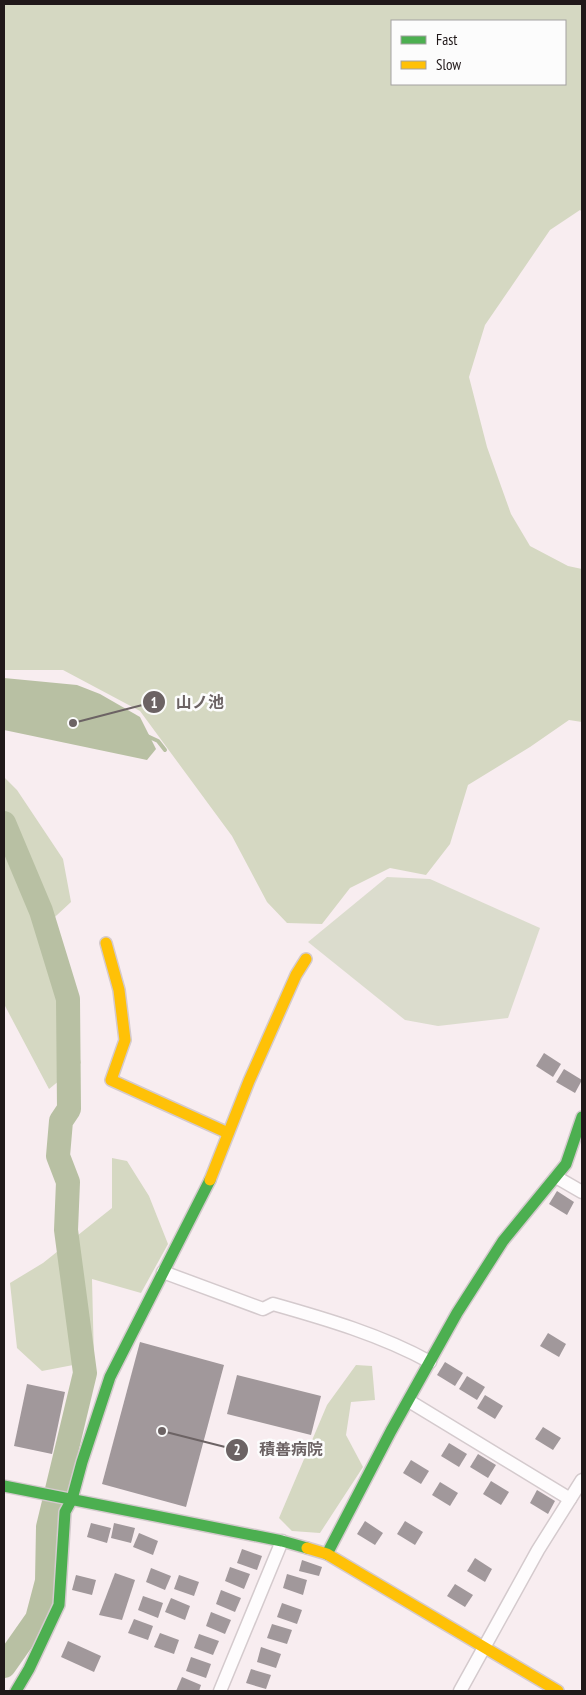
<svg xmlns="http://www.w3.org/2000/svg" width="586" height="1695" viewBox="0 0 586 1695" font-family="'PT Sans Narrow','Noto Sans JP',sans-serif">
  <rect width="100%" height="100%" fill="#f8edf0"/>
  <path fill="#dbdccd" d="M387,877L430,879L540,928L508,1018L438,1026L405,1020L308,942Z"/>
  <g fill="#d5d8c2" fill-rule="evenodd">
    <path d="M4,4H582V212L580,210L550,230L485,325L469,377L487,447L511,514L530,546L568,566L582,569V722L569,720L530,747L468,785L450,844L426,875L390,868L350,888L322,924L287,923L267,902L232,836L140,711L63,670H4ZM392,21H565V84H392Z"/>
    <path d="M4,777L17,790L63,859L71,902L43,928L81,1063L49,1089L4,1004Z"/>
    <path d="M112,1158L127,1161L149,1196L168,1244L141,1293L92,1279L94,1361L42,1371L17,1348L10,1283L43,1263L112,1208Z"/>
    <path d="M356,1365L372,1366L375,1400L351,1402L346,1435L363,1467L320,1533L292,1531L279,1518L327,1405Z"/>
  </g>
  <path fill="#b8c0a3" d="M4,678L77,685L100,694L140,717L156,749L147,760L4,730Z"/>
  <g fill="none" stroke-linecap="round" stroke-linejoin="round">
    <path stroke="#b8c0a3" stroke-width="4" d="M145,735L158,741L165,750"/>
    <path stroke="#b8c0a3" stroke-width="24" d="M4,823L41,911L68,999L69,1109L61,1121L58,1156L68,1182L66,1230L85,1373L48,1527L47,1581L37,1619L4,1666"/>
  </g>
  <g fill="#a1989b">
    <path d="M544,1053L561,1064L553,1077L536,1066Z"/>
    <path d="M564,1069L582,1080L575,1093L556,1082Z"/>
    <path d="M557,1191L574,1202L567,1215L549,1204Z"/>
    <path d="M548,1333L566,1344L559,1357L540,1346Z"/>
    <path d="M140,1342L224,1365L186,1507L102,1484Z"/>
    <path d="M445,1362L463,1373L455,1386L437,1375Z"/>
    <path d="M237,1375L321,1396L311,1435L227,1414Z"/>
    <path d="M467,1376L485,1387L477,1400L459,1389Z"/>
    <path d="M27,1384L65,1392L52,1454L14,1446Z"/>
    <path d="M485,1395L503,1406L495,1419L477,1408Z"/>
    <path d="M543,1427L561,1438L553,1450L535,1439Z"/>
    <path d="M449,1443L467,1454L459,1467L441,1456Z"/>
    <path d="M478,1454L496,1465L488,1478L470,1467Z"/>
    <path d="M411,1460L429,1471L421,1484L403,1473Z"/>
    <path d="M491,1481L509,1492L501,1505L483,1494Z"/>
    <path d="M440,1482L458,1493L450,1506L432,1495Z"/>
    <path d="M537,1490L555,1501L548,1514L530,1503Z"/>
    <path d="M365,1521L383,1533L375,1545L357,1534Z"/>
    <path d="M405,1521L423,1532L415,1545L397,1534Z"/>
    <path d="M91,1523L111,1528L107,1543L87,1537Z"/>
    <path d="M114,1523L135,1528L131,1543L111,1538Z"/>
    <path d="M139,1533L158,1541L153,1555L133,1547Z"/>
    <path d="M242,1549L262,1556L257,1570L237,1563Z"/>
    <path d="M475,1558L492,1569L485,1582L467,1571Z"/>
    <path d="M302,1560L322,1567L319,1576L299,1571Z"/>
    <path d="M230,1567L250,1574L244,1589L225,1581Z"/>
    <path d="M151,1568L171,1576L165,1590L146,1582Z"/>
    <path d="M115,1573L135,1580L122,1620L99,1615Z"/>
    <path d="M287,1574L307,1580L303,1595L283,1588Z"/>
    <path d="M76,1575L96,1580L92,1595L72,1590Z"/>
    <path d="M179,1575L199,1582L194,1596L174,1589Z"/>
    <path d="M455,1584L473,1595L465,1607L447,1596Z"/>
    <path d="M221,1590L241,1598L235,1612L216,1604Z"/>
    <path d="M143,1596L163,1603L158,1618L138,1610Z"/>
    <path d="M171,1598L190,1606L185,1620L165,1612Z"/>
    <path d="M282,1603L302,1610L297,1624L277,1617Z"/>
    <path d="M211,1612L231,1620L225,1634L206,1626Z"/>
    <path d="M134,1619L153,1626L148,1640L128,1633Z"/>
    <path d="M272,1624L292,1630L287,1644L267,1638Z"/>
    <path d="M160,1633L179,1640L174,1654L154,1647Z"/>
    <path d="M199,1634L219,1641L213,1655L194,1648Z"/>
    <path d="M68,1641L101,1656L94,1672L61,1657Z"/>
    <path d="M261,1647L281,1654L276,1668L257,1662Z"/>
    <path d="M191,1657L211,1664L206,1678L186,1671Z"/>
    <path d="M251,1669L271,1675L266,1689L246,1683Z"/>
    <path d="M182,1677L201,1685L199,1691H176Z"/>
  </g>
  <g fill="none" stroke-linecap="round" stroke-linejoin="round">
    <defs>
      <g id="street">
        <path d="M556,1177L582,1192"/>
        <path d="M163,1272L263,1309L273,1304C326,1319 381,1335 430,1362"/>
        <path d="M409,1401L570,1499"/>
        <path d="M220,1691L282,1541"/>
        <path d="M460,1691L538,1550L582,1480"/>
      </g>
      <g id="fast">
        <path d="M4,1486L282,1541L307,1548"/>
        <path d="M327,1554L391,1431L457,1313L503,1241L566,1164L582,1117"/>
        <path d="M16,1691L29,1669L59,1605L65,1512L72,1499L82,1462L110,1377L210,1180"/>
      </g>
      <g id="slow">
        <path d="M106,943L119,990L125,1040L111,1080L228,1133"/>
        <path d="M210,1180L249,1081L296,975L306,959"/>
        <path d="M307,1548L327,1554L558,1691"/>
      </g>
    </defs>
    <use href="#street" stroke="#d4cacd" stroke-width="15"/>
    <use href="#fast" stroke="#d4cacd" stroke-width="14"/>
    <use href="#slow" stroke="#d4cacd" stroke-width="14"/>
    <use href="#street" stroke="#fefcfd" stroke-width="12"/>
    <use href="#fast" stroke="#4caf50" stroke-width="11"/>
    <use href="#slow" stroke="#ffc107" stroke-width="11"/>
  </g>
  <path fill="none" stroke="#6c6364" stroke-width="2" d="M73 723L154 702M162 1431L237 1450"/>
  <g fill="#6c6364" stroke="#fcfcfc" stroke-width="2">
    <circle cx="73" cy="723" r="5"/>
    <circle cx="162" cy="1431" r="5"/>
    <circle cx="154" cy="702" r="12"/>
    <circle cx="237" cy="1450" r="12"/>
  </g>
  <g font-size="15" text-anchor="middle" font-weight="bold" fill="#fff">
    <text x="154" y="708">1</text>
    <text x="237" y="1455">2</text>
  </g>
  <g font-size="16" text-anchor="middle" font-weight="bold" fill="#6c6364" stroke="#fcfcfc" stroke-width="5" stroke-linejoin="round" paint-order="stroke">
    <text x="200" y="708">山ノ池</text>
    <text x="291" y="1455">積善病院</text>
  </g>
  <rect width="586" height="1695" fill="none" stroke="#201819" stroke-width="10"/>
  <rect x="391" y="20" width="175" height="65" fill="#fcfcfc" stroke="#a4a1a1"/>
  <rect x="401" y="36" width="25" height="8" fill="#4caf50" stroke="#a4a1a1"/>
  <text x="436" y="45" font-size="15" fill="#201819">Fast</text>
  <rect x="401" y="61" width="25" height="8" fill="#ffc107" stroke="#a4a1a1"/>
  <text x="436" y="70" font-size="15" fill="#201819">Slow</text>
</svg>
